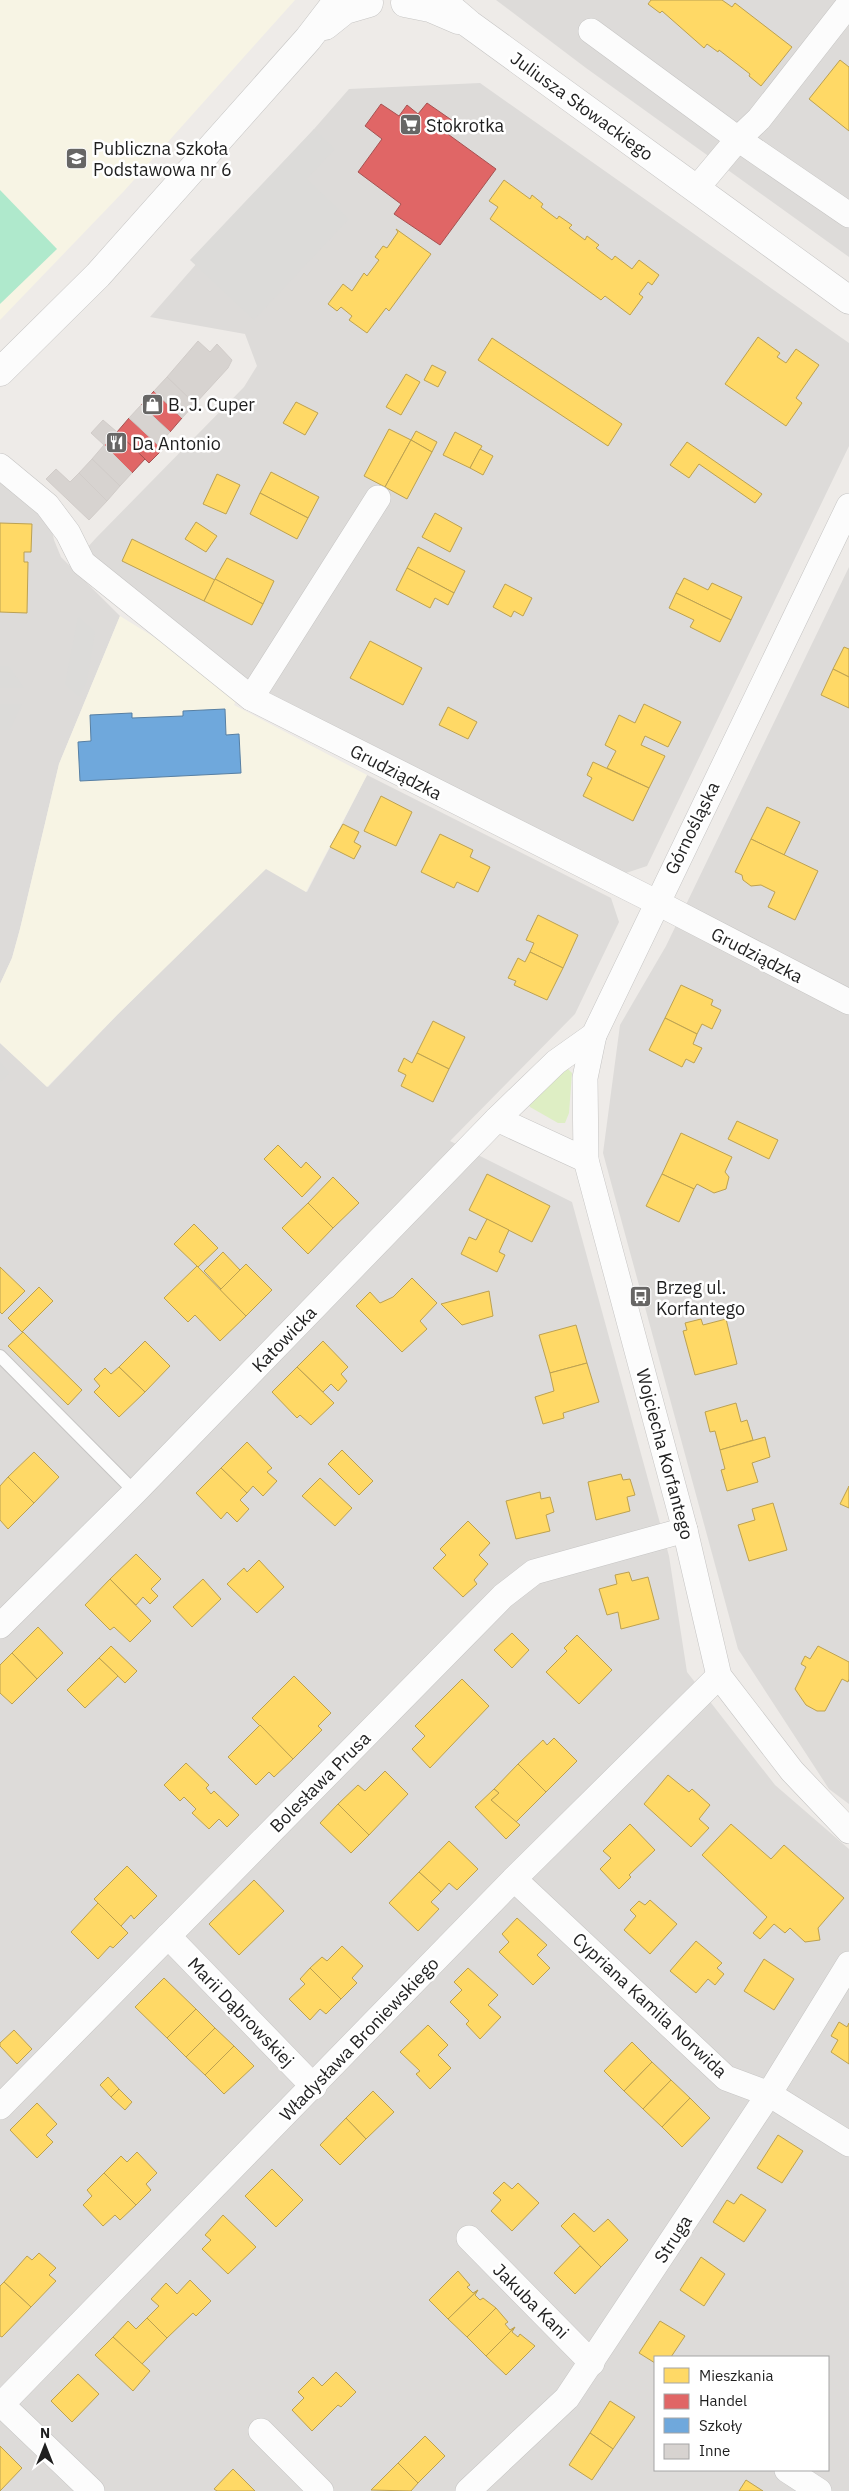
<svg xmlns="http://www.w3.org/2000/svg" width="849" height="2491" viewBox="0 0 849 2491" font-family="'IBM Plex Sans',sans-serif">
  <rect width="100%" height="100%" fill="#eeebe8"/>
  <g fill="#dddbd9" fill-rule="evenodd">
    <path d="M496,0H849V257L586,68Z"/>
    <path d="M480,83L849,343V446L647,866L623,874L273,703L83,563L86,549L96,538L244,387L257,366L245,334L150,317L349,89Z"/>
    <path d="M0,476L47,505L54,540L61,557L120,616L59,764L20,929L12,958L0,984Z"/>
    <path d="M849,567V1804L829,1789L738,1649L603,1153L620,1025L666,946Z"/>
    <path d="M367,775L611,898L619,922L575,1014L450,1141L572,1202L669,1556L687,1672L775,1785L849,1849V2491H0V1043L48,1087L118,1014L266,868L307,892ZM655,2357H828V2470H655Z"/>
  </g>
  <g fill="#f7f4e4">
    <path d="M0,0H295L124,191L0,320Z"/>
    <path d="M120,616L183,655L237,698L234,705L367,775L306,892L266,869L118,1014L47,1087L0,1043V984L12,958L20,929L59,764Z"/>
  </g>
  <path fill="#deeec4" d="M568,1069L572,1073L569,1113L565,1123H558L530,1107L528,1103L536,1093Z"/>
  <path fill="#afe9cc" d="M0,190L57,249L0,304Z"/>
  <g fill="#dcdbd9">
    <path d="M314,129L335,149L307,179L349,219L254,320L190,260Z"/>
    <path d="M78,617L95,632L87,681L79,696L65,684Z"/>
    <path d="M0,666H9L24,688H0Z"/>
    <path d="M0,704H22L10,730H0Z"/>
    <path d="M0,1062L10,1073L0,1082Z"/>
  </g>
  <g fill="#ffd966" stroke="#bca151">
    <path d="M651,0H722L732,7L735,3L792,47L761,86L749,76L750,74L719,50L718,52L707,44L704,48L662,11L660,13L648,4Z"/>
    <path d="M840,60L849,67V131L809,99Z"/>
    <path d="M504,180L530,199L532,195L543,204L541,207L557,219L559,216L572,225L569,228L585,240L587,236L599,245L596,248L612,260L615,256L632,269L639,260L659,275L652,285L648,282L639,294L643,297L630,315L605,296L601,300L490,219L498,207L489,201Z"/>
    <path d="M396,229L431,254L389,311L386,308L367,333L349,320L352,316L341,307L337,311L328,304L343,284L352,291L364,273L367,276L379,260L375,257L383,246L387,248L398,232Z"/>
    <path d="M758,337L780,353L777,357L786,363L796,349L819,365L796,398L802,403L786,426L725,384Z"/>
    <path d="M492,338L622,424L608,446L478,360Z"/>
    <path d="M432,365L446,372L438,387L424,380Z"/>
    <path d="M406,374L420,382L401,415L386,407Z"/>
    <path d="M296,402L318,413L305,435L283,423Z"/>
    <path d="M389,429L411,440L385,487L364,476Z"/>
    <path d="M416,431L437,442L432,452L411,440Z"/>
    <path d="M455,432L482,446L470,468L443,455Z"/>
    <path d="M411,440L432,452L407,499L385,487Z"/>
    <path d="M687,442L762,494L755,503L699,464L689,478L670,465Z"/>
    <path d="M480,449L493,456L483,475L470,468Z"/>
    <path d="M271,472L319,497L308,518L260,493Z"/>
    <path d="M217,474L240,485L226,514L203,504Z"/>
    <path d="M260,493L308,518L297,539L250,514Z"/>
    <path d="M435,513L462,528L450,552L422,537Z"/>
    <path d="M196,522L217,536L206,552L185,539Z"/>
    <path d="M0,523L32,524L31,552H24V562H28L27,613L0,612Z"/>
    <path d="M132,539L215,580L204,601L122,561Z"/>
    <path d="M418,547L465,571L454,593L407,568Z"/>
    <path d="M227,558L274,581L263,604L215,579Z"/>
    <path d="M407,568L454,593L448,605L435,598L430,608L396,590Z"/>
    <path d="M684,578L708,590L712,583L742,597L731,620L676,593Z"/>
    <path d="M215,579L263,604L252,625L204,601Z"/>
    <path d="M505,584L532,598L523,616L514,611L511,617L493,607Z"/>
    <path d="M676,593L731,620L720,642L690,627L694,620L669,608Z"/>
    <path d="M370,641L422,668L403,705L350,678Z"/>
    <path d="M844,647L849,649V677L833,669Z"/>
    <path d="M833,669L849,677V708L821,695Z"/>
    <path d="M644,704L681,722L668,747L645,736L641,745L665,756L649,788L607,768L616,751L605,745L619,715L635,723Z"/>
    <path d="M448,707L477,722L468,739L439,725Z"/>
    <path d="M593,762L649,788L633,821L583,796L592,778L587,775Z"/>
    <path d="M381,796L412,812L396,846L364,831Z"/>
    <path d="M767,807L800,822L784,855L751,839Z"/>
    <path d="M343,824L359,832L354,842L361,846L354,859L330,847Z"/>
    <path d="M440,834L473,850L470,857L490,867L478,892L457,882L454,888L421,872Z"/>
    <path d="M751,839L818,871L795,920L768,907L775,892L761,885L751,886L743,880L742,875L735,872Z"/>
    <path d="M538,915L578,935L563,968L530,952L534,943L526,940Z"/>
    <path d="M530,952L563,968L547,1000L514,985L516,981L508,978L518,958L525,962Z"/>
    <path d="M681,985L713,1000L711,1005L721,1010L712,1029L702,1024L697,1034L665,1018Z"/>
    <path d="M665,1018L697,1034L693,1044L702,1048L694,1063L686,1059L682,1067L649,1050Z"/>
    <path d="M433,1021L465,1037L449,1069L417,1053Z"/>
    <path d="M417,1053L449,1069L433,1102L401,1086L406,1075L398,1071L404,1058L412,1063Z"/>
    <path d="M737,1121L778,1140L769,1159L728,1139Z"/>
    <path d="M681,1133L732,1157L725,1172L729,1177L726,1189L714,1193L697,1184L694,1189L662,1174Z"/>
    <path d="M278,1145L301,1168L306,1162L321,1177L302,1197L264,1159Z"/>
    <path d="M487,1174L550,1206L532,1242L469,1210Z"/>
    <path d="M662,1174L694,1189L679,1222L646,1206Z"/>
    <path d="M333,1177L359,1203L333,1228L308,1203Z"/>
    <path d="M308,1203L333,1228L308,1254L282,1228Z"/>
    <path d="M487,1219L509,1230L499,1252L505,1255L497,1272L461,1254L469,1237L476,1240Z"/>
    <path d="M194,1224L218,1248L198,1267L174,1244Z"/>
    <path d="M223,1252L240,1270L221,1289L204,1271Z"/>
    <path d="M246,1264L272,1290L246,1316L220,1290Z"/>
    <path d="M197,1266L246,1316L220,1341L195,1315L188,1322L164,1298Z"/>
    <path d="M0,1267L25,1291L2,1314L0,1312Z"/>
    <path d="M412,1278L437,1303L420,1321L427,1329L402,1352L356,1306L370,1292L380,1303L393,1297Z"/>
    <path d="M39,1287L53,1301L22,1332L8,1318Z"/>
    <path d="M489,1291L493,1316L462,1325L441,1304Z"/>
    <path d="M701,1319L703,1325L726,1319L737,1364L695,1375L683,1331L687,1330L685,1323Z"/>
    <path d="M576,1325L587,1363L550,1373L539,1335Z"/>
    <path d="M23,1332L82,1390L68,1405L8,1346Z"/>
    <path d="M145,1341L170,1366L145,1392L119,1367Z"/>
    <path d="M323,1341L348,1367L341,1374L347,1381L338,1391L331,1384L323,1392L297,1367Z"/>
    <path d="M587,1363L599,1402L563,1413L564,1418L543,1424L535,1397L554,1391L550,1373Z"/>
    <path d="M119,1367L145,1392L119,1417L94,1392L100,1386L94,1379L105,1368L111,1374Z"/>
    <path d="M297,1367L334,1403L311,1425L300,1415L297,1418L272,1392Z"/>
    <path d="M736,1403L741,1422L747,1420L753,1440L720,1450L715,1431L710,1432L705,1412Z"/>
    <path d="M765,1437L770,1457L752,1463L758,1482L727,1491L721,1470L725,1469L720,1450Z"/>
    <path d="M247,1442L272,1468L267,1472L277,1481L263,1496L253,1486L247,1493L221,1468Z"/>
    <path d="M342,1450L373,1481L359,1495L328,1464Z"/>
    <path d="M34,1452L59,1477L34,1503L8,1477Z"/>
    <path d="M221,1468L247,1493L240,1500L249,1509L237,1522L227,1512L221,1519L196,1493Z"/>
    <path d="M621,1474L623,1480L630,1479L635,1495L627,1497L630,1511L596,1520L588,1482Z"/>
    <path d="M8,1477L34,1503L8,1529L0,1520V1486Z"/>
    <path d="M320,1478L352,1508L335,1526L302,1496Z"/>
    <path d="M849,1486V1508L840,1504Z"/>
    <path d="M540,1492L541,1499L550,1497L554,1512L546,1515L550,1531L516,1539L506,1501Z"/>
    <path d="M773,1503L787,1550L749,1561L738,1525L755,1520L752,1509Z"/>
    <path d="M468,1521L490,1543L479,1555L488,1564L474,1580L477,1584L463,1597L433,1568L446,1555L440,1549Z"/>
    <path d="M136,1554L161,1579L151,1589L158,1596L150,1604L143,1597L136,1605L110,1579Z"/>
    <path d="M259,1560L284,1587L257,1613L227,1584L244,1568L247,1572Z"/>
    <path d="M629,1572L632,1581L648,1577L659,1619L621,1629L618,1612L607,1615L599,1589L617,1584L615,1575Z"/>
    <path d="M110,1579L151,1621L130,1642L114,1627L110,1630L85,1605Z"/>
    <path d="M203,1579L221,1599L192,1627L173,1607Z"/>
    <path d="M38,1627L63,1653L37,1679L12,1653Z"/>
    <path d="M512,1633L529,1650L512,1668L494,1650Z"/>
    <path d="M577,1635L612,1670L579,1704L546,1672L567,1651L564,1648Z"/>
    <path d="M111,1646L137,1671L125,1683L99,1658Z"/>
    <path d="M818,1646L849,1662V1679L848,1682L842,1679L825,1711H817L806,1705L795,1689L806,1667L801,1664L805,1656L810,1659Z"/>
    <path d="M12,1653L37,1679L12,1704L0,1693V1665Z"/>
    <path d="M99,1658L118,1676L85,1708L67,1690Z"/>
    <path d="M294,1676L331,1713L318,1726L322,1730L293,1759L252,1718Z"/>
    <path d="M462,1679L489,1706L430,1768L412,1749L425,1736L415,1726Z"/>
    <path d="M260,1725L293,1759L274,1777L269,1772L256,1785L228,1757Z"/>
    <path d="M554,1738L577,1761L546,1792L518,1764L543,1740L547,1745Z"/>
    <path d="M186,1763L209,1785L206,1788L211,1794L214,1791L239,1815L227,1827L219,1819L209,1829L192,1813L196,1809L184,1797L180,1801L164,1785Z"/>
    <path d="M518,1764L546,1792L515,1823L491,1800L499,1793L494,1789Z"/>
    <path d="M385,1771L408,1794L369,1835L338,1804L358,1785L365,1791Z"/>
    <path d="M668,1775L689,1792L692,1789L710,1805L699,1819L709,1828L691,1847L644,1804Z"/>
    <path d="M494,1789L499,1793L491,1800L520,1825L506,1839L475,1807Z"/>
    <path d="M338,1804L369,1835L351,1853L320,1823Z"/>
    <path d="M630,1824L655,1850L629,1875L631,1877L619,1889L600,1869L611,1858L603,1851Z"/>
    <path d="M731,1824L771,1859L784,1845L844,1898L818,1928L820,1940L805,1942L790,1928L785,1933L774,1924L760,1939L753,1933L767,1917L702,1855Z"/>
    <path d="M449,1841L478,1869L457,1890L449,1883L441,1892L419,1872Z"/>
    <path d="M127,1866L157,1896L134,1919L131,1915L121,1926L94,1899Z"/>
    <path d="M419,1872L441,1892L431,1902L439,1909L418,1931L389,1903Z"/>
    <path d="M254,1880L284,1911L239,1955L209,1924Z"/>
    <path d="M650,1900L677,1924L650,1954L624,1930L636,1916L630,1910L639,1901L645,1905Z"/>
    <path d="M98,1903L128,1933L113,1948L110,1946L98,1959L71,1932Z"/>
    <path d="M517,1918L547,1945L537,1955L550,1968L533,1985L499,1952L509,1942L502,1934Z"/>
    <path d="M696,1941L722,1963L717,1968L724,1974L715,1985L708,1979L696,1993L670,1971Z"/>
    <path d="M342,1946L363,1966L352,1978L357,1983L341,1999L310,1968L322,1957L327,1961Z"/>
    <path d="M764,1959L794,1979L774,2010L744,1991Z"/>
    <path d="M310,1968L341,1999L326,2014L320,2009L310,2020L289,1999L305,1984L300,1979Z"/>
    <path d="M468,1968L498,1995L488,2005L501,2017L480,2039L466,2024L469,2021L450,2002L462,1990L454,1982Z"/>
    <path d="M164,1978L196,2009L167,2038L135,2007Z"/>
    <path d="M196,2009L215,2028L186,2057L167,2038Z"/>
    <path d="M839,2022L847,2027L849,2023V2064L831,2052L838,2040L831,2036Z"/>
    <path d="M428,2025L448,2045L438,2055L451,2068L430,2089L416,2074L420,2071L400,2052Z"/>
    <path d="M215,2028L234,2046L205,2075L186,2057Z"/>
    <path d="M14,2030L32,2049L17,2064L0,2046V2043Z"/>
    <path d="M632,2042L652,2062L624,2091L604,2071Z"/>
    <path d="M234,2046L254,2066L224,2094L205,2075Z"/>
    <path d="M652,2062L671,2080L643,2109L624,2091Z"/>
    <path d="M108,2077L119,2089L111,2097L100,2085Z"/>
    <path d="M671,2080L690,2098L662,2127L643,2109Z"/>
    <path d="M119,2089L132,2102L125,2110L111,2097Z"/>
    <path d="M373,2091L394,2112L366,2139L346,2118Z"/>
    <path d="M690,2098L710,2118L682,2147L662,2127Z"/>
    <path d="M37,2103L57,2124L46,2135L53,2142L37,2158L10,2130Z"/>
    <path d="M346,2118L366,2139L340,2165L320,2145Z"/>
    <path d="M778,2135L803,2151L782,2183L757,2168Z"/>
    <path d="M137,2152L157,2173L146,2184L151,2190L136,2205L104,2173L121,2156L127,2162Z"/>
    <path d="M272,2169L303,2200L276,2227L245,2196Z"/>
    <path d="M104,2173L136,2205L120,2220L115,2215L103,2226L83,2205L92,2196L87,2190Z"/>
    <path d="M504,2182L512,2189L518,2183L539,2203L512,2231L491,2211L501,2200L493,2193Z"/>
    <path d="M741,2194L766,2210L744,2242L713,2222L727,2200L734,2204Z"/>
    <path d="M574,2213L594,2232L608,2219L628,2240L601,2267L561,2226Z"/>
    <path d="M223,2215L256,2247L228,2274L202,2249L211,2240L205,2235Z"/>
    <path d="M580,2246L601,2267L575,2294L554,2273Z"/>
    <path d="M39,2253L56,2268L49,2275L56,2281L31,2307L4,2282L27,2256L32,2260Z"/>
    <path d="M701,2257L725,2274L704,2306L680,2290Z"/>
    <path d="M458,2271L470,2285L467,2287L473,2293L478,2290L448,2319L429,2300Z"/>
    <path d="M190,2280L211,2301L196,2316L193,2313L167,2338L147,2318L159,2306L151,2299L166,2283L177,2294Z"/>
    <path d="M4,2282L31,2307L2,2337L0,2336V2286Z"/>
    <path d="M478,2290L475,2295L480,2300L483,2298L496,2308L467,2337L448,2319Z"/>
    <path d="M496,2308L508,2322L505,2324L510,2330L515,2327L486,2356L467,2337Z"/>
    <path d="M147,2318L167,2338L142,2364L113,2337L128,2321L136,2329Z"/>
    <path d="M660,2321L685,2336L671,2357H655V2363L639,2353Z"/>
    <path d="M515,2327L512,2332L518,2337L520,2334L535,2346L506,2375L486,2356Z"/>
    <path d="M113,2337L150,2371L133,2391L95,2355Z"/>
    <path d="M336,2372L356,2392L341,2407L338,2405L312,2431L292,2410L304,2398L298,2392L313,2377L322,2386Z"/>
    <path d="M78,2374L99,2394L72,2422L51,2401Z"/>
    <path d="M610,2401L635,2417L613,2449L590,2433Z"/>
    <path d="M590,2433L613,2449L592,2480L569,2465Z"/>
    <path d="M425,2436L445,2456L418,2483L398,2463Z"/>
    <path d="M0,2446L22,2468L0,2491Z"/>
    <path d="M398,2463L418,2483L411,2491L371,2490Z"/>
    <path d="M233,2469L255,2491H217L214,2489Z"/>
    <path d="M746,2480L763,2491H739Z"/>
  </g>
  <g fill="#e06666" stroke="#a65151">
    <path d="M427,103L453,121L445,132L496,169L440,245L394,214L401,204L358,172L382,139L365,126L381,104L399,116L407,105L418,114Z"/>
    <path d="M154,391L182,418L170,432L141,405Z"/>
    <path d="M129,418L163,449L149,463L117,432Z"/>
    <path d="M117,432L145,459L132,473L104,445Z"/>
  </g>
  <path fill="#6fa8dc" stroke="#577fa3" d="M225,709L226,735L239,734L241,773L80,781L78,742L91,741L90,715L132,713V718L183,716V711Z"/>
  <g fill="#d7d3d0" stroke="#d1ccc9">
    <path d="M198,341L210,352L217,344L232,360L228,368L195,404L167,377Z"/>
    <path d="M167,377L195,404L182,418L154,391Z"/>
    <path d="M141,405L170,432L158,445L129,418Z"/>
    <path d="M103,420L117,432L104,445L91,433Z"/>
    <path d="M104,445L132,473L120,486L92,459Z"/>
    <path d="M92,459L120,486L107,501L79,473Z"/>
    <path d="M56,469L70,482L79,473L107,501L89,520L46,479Z"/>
  </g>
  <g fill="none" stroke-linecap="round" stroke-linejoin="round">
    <defs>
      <path id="service" d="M0,1356L135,1492"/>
      <g id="minor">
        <path d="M591,31L738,139L849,215"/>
        <path d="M696,189L738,139L759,119L849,4"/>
        <path d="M0,466L47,505L68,533L83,563L251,698L656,902L849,1002"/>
        <path d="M251,698L378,498"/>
        <path d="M594,1035L585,1078L586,1160L685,1530L719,1676L792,1771L849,1831"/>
        <path d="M497,1119L556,1062L594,1035L849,506"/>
        <path d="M0,1626L135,1492L497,1119L586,1160"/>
        <path d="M514,1879L726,2078L769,2094L849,2144"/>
        <path d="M168,1936L314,2087"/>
        <path d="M0,2107L503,1596L534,1572L685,1530"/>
        <path d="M469,2238L592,2363"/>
        <path d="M0,2403L92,2491"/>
        <path d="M1,2405L514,1879L719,1676"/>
        <path d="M261,2431L321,2491"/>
        <path d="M787,2470L819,2491"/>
        <path d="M468,2491L567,2398L769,2094L849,1964"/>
      </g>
      <g id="tertiary">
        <path d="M441,0L469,24L849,300"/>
        <path d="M405,3L430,8L458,20"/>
        <path d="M325,26L345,10L369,3"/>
        <path d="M0,372L98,275L308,39L338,0"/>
      </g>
    </defs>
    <use href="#service" stroke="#c6c5c4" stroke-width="14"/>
    <use href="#minor" stroke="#c6c5c4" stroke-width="26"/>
    <use href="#tertiary" stroke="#c6c5c4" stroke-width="29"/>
    <use href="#service" stroke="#fcfcfc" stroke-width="12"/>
    <use href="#minor" stroke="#fcfcfc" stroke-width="25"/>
    <use href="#tertiary" stroke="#fcfcfc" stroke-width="28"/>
  </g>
  <defs>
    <symbol id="supermarket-square" viewBox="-11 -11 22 22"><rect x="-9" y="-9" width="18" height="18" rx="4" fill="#676665" stroke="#fff"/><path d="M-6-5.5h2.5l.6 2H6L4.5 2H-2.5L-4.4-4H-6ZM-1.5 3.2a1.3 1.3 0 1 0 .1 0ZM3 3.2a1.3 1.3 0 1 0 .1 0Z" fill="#fff"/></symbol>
    <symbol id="school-square" viewBox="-11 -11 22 22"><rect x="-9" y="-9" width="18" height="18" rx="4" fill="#676665" stroke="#fff"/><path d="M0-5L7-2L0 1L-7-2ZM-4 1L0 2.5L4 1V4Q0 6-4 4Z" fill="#fff"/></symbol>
    <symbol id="shop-square" viewBox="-11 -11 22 22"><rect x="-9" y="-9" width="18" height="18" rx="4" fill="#676665" stroke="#fff"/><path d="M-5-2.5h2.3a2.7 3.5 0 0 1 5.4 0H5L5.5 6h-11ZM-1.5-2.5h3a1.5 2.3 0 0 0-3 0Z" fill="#fff"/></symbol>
    <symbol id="restaurant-square" viewBox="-11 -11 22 22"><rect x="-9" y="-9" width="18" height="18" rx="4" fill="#676665" stroke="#fff"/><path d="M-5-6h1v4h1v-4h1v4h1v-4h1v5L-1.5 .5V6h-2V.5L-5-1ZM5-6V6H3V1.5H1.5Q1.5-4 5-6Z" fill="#fff"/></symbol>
    <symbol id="bus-square" viewBox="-11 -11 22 22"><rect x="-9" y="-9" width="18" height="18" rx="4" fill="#676665" stroke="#fff"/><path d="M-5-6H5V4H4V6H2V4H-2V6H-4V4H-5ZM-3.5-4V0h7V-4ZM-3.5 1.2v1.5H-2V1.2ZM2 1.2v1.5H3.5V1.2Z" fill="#fff"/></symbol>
  </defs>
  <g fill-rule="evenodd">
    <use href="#supermarket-square" x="398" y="112" width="25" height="25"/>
    <use href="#school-square" x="64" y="146" width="25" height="25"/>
    <use href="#shop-square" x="140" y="392" width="25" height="25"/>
    <use href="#restaurant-square" x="104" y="430" width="25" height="25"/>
    <use href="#bus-square" x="628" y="1284" width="25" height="25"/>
  </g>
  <g text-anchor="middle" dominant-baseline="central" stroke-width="5" stroke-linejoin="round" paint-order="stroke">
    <g font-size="18" fill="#1f1f1f" stroke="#fff">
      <text transform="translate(582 106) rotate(36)">Juliusza Słowackiego</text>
      <text transform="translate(396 772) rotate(27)">Grudziądzka</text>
      <text transform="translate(692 828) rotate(-64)">Górnośląska</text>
      <text transform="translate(757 955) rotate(27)">Grudziądzka</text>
      <text transform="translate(284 1339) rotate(-46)">Katowicka</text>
      <text transform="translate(665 1454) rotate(75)">Wojciecha Korfantego</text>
      <text transform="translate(320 1782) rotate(-45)">Bolesława Prusa</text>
      <text transform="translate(650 2005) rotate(43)">Cypriana Kamila Norwida</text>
      <text transform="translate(241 2012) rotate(46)">Marii Dąbrowskiej</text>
      <text transform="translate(359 2039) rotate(-46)">Władysława Broniewskiego</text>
      <text transform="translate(673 2239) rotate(-57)">Struga</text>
      <text transform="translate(531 2301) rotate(45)">Jakuba Kani</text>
    </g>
    <g font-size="18" fill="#1f1f1f" stroke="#fff" text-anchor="start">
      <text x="426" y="125">Stokrotka</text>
      <text x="93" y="148">Publiczna Szkoła<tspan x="93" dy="21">Podstawowa nr 6</tspan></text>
      <text x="168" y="404">B. J. Cuper</text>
      <text x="132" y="443">Da Antonio</text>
      <text x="656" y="1287">Brzeg ul.<tspan x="656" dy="21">Korfantego</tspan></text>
    </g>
  </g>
  <rect x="654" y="2356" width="175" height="115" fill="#ffffff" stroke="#a5a5a5"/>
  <rect x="664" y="2368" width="25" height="15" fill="#ffd966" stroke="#a5a5a5"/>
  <text x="699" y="2381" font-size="15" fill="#1f1f1f">Mieszkania</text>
  <rect x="664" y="2394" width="25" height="15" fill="#e06666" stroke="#a5a5a5"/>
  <text x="699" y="2406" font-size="15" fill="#1f1f1f">Handel</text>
  <rect x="664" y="2418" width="25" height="15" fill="#6fa8dc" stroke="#a5a5a5"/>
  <text x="699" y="2431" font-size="15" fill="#1f1f1f">Szkoły</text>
  <rect x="664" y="2444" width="25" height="15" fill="#d7d3d0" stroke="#a5a5a5"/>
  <text x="699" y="2456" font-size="15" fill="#1f1f1f">Inne</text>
  <g transform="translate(45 2446)" stroke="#ffffff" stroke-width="4" paint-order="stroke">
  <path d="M0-4L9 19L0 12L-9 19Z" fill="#1f1f1f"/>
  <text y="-8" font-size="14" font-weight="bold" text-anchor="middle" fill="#1f1f1f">N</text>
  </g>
</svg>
